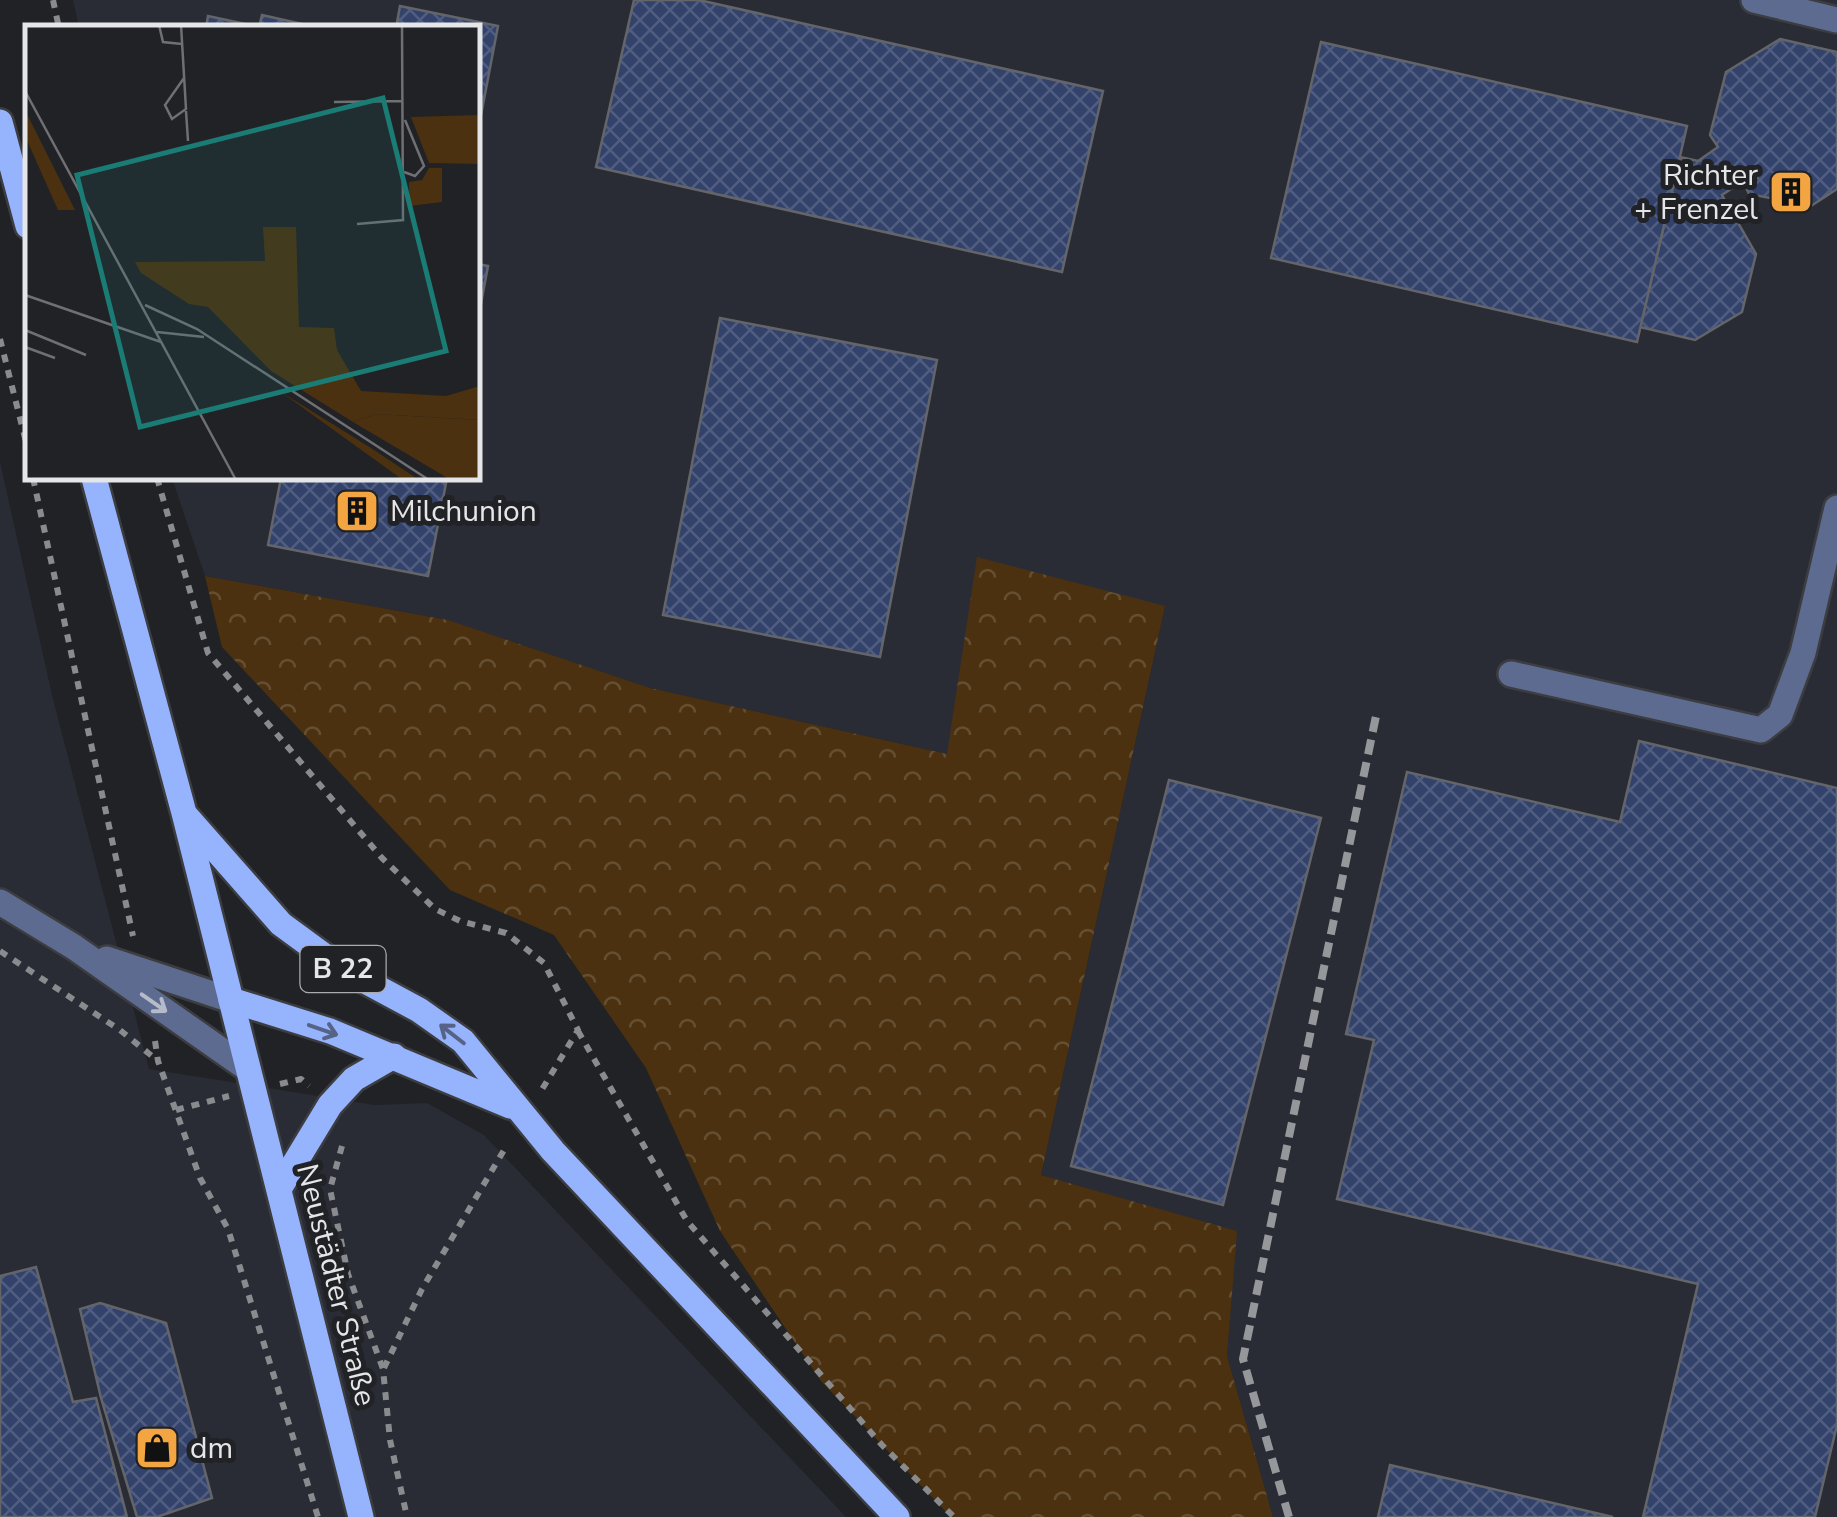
<svg xmlns="http://www.w3.org/2000/svg" width="1837" height="1517" viewBox="0 0 1837 1517" font-family="'Nunito Sans',sans-serif">
  <defs>
    <pattern id="forest-crowns" width="20" height="18" patternUnits="userSpaceOnUse" patternTransform="scale(2.5)"><rect width="20" height="18" fill="#4b310f"/><path d="M2 6a3 3 0 1 1 6 0M12 15a3 3 0 1 1 6 0" fill="none" stroke="#654f32"/></pattern>
    <pattern id="building-cross-hatch" width="8" height="8" patternUnits="userSpaceOnUse" patternTransform="scale(2.5)"><rect width="8" height="8" fill="#33426b"/><path d="M0 0l8 8M0 8l8-8" fill="none" stroke="#505d80"/></pattern>
  </defs>
  <rect width="100%" height="100%" fill="#212226"/>
  <g fill="#292c35">
    <path d="M73,0H1837V1517H1273L1227,1356L1236,1231L1041,1175L1165,606L947,754L650,688L448,620L205,576L172,478H478V28L79,27Z"/>
    <path d="M0,462L53,699L149,1069L374,1105L427,1103L484,1135L846,1517H0Z"/>
  </g>
  <path fill="url(#forest-crowns)" d="M977,557L1165,606L1041,1175L1237,1231L1227,1356L1273,1517H951L821,1381L720,1231L646,1068L554,935L450,890L222,647L205,576L448,620L650,688L947,754Z"/>
  <g fill="url(#building-cross-hatch)" stroke="#646569" stroke-width="2.5">
    <path d="M634,0H699L1103,91L1062,272L596,167Z"/>
    <path d="M400,6L498,26L478,131V28H396Z"/>
    <path d="M262,15L320,28H206L208,16L259,27Z"/>
    <path d="M1780,39L1837,52V189L1811,206L1749,194L1743,181L1722,195L1756,254L1742,312L1695,340L1640,327L1680,157L1698,161L1718,147L1710,135L1726,72Z"/>
    <path d="M1321,42L1687,126L1637,342L1271,258Z"/>
    <path d="M478,264L488,266L478,320Z"/>
    <path d="M720,318L937,360L880,657L663,615Z"/>
    <path d="M281,478H447L428,576L268,545Z"/>
    <path d="M1639,741L1837,788V1425L1815,1517H1643L1698,1284L1337,1199L1374,1040L1346,1034L1407,772L1620,822Z"/>
    <path d="M1169,780L1321,818L1223,1205L1071,1166Z"/>
    <path d="M36,1267L73,1402L96,1398L127,1517H0V1276Z"/>
    <path d="M100,1303L166,1323L212,1498L157,1517H137L101,1398L80,1309Z"/>
    <path d="M1390,1465L1613,1517H1378Z"/>
  </g>
  <g fill="none" stroke-linecap="round" stroke-linejoin="round">
    <defs>
      <g id="minor">
        <path d="M1754,0L1837,20"/>
        <path d="M1511,674L1761,730L1780,715L1803,653L1837,508"/>
        <path d="M0,902L74,947L248,1069"/>
        <path d="M107,959L231,1000"/>
      </g>
      <g id="major">
        <path d="M0,122L28,226"/>
        <path d="M94,478L184,813L361,1517"/>
        <path d="M187,817L281,924L341,968L419,1010L463,1041L553,1151L897,1517"/>
        <path d="M231,1000L330,1031L510,1106"/>
        <path d="M279,1189L330,1105L354,1079L394,1056"/>
      </g>
    </defs>
    <use href="#minor" stroke="#3c3d41" stroke-width="30"/>
    <use href="#major" stroke="#3c3d41" stroke-width="30"/>
    <g stroke="#8a8b8e" stroke-width="6" stroke-dasharray="8 8" stroke-linecap="butt">
      <path d="M53,0L59,28"/>
      <path d="M0,339L28,450"/>
      <path d="M33,478L133,936"/>
      <path d="M157,478L208,653L382,858L435,909L460,921L506,933L544,963L578,1030L541,1091"/>
      <path d="M0,951L120,1030L158,1061"/>
      <path d="M578,1031L687,1221L882,1445L954,1517"/>
      <path d="M155,1041L158,1061L200,1178L228,1229L318,1517"/>
      <path d="M280,1084L301,1079L309,1086"/>
      <path d="M176,1110L229,1096"/>
      <path d="M342,1146L330,1189L348,1274L383,1369L390,1440L407,1517"/>
      <path d="M384,1368L422,1289L504,1150"/>
    </g>
    <use href="#minor" stroke="#5c6b8f" stroke-width="25"/>
    <use href="#major" stroke="#96b3fe" stroke-width="25"/>
    <path stroke="#96979a" stroke-width="8" stroke-dasharray="15 8" stroke-linecap="butt" d="M1289,1517L1243,1359L1376,716"/>
  </g>
  <defs><path id="oneway-shaft" d="M-6 0H5M1.5-3L5.5 0L1.5 3" fill="none" stroke-width="1.6" stroke-linecap="round" stroke-linejoin="round" transform="scale(2.5)"/></defs>
  <use stroke="#b5bbc9" href="#oneway-shaft" transform="translate(154 1003) rotate(35)"/>
  <g stroke="#566387">
    <use href="#oneway-shaft" transform="translate(323 1030) rotate(19)"/>
    <use href="#oneway-shaft" transform="translate(452 1034) rotate(-142)"/>
  </g>
  <defs>
    <symbol id="building-square" viewBox="-11 -11 22 22"><rect x="-9" y="-9" width="18" height="18" rx="4" fill="#f2a541" stroke="#212226"/><path d="M-4-6H4V6H1V3H-1V6H-4ZM-2.5-4.3h1.7v1.8h-1.7ZM.8-4.3h1.7v1.8H.8ZM-2.5-1h1.7V.8h-1.7ZM.8-1h1.7V.8H.8Z" fill="#111"/></symbol>
    <symbol id="shop-square" viewBox="-11 -11 22 22"><rect x="-9" y="-9" width="18" height="18" rx="4" fill="#f2a541" stroke="#212226"/><path d="M-5-2.5h2.3a2.7 3.5 0 0 1 5.4 0H5L5.5 6h-11ZM-1.5-2.5h3a1.5 2.3 0 0 0-3 0Z" fill="#111"/></symbol>
  </defs>
  <g fill-rule="evenodd">
    <use href="#building-square" x="1766" y="167" width="50" height="50"/>
    <use href="#building-square" x="332" y="486" width="50" height="50"/>
    <use href="#shop-square" x="132" y="1423" width="50" height="50"/>
  </g>
  <g text-anchor="middle" dominant-baseline="central" stroke-width="10" stroke-linejoin="round" paint-order="stroke">
    <rect fill="#212226" stroke="#aaabae" stroke-width="2.5" x="300.5" y="946" width="85" height="46" rx="8"/>
    <g font-size="28" font-weight="bold" fill="#e5e6e8">
      <text x="343" y="969">B 22</text>
    </g>
    <g font-size="30" fill="#e5e6e8" stroke="#212226" text-anchor="start">
      <text x="1758" y="175" text-anchor="end">Richter<tspan x="1758" dy="34">+ Frenzel</tspan></text>
      <text x="390" y="511">Milchunion</text>
      <text x="190" y="1448">dm</text>
    </g>
    <g font-size="30" fill="#e5e6e8" stroke="#212226">
      <text transform="translate(336 1285) rotate(76)">Neustädter Straße</text>
    </g>
  </g>
  <g transform="translate(25 25)">
    <rect width="455" height="455" fill="#212226"/>
    <path d="M256,367L346,423L394,455H378ZM351,389L455,395V455H426L328,397Z" fill="#4b310f"/>
    <path d="M0,85L50,185H33L0,111ZM455,90V139L404,138L386,92ZM404,143H417V177L384,181V157L397,155ZM238,202H271L274,302L309,303L312,325L336,366L421,371L455,361V395L351,389L328,397L246,346L183,282L164,279L116,248L110,237L240,236Z" fill="#4b310f"/>
    <path fill="none" stroke="#6f7074" stroke-width="2.5" d="M134,0L138,17L157,19M156,0L161,84L147,94L140,80L159,53M0,66L211,455M309,77L378,76M161,86L163,116M379,147L390,151L399,141L380,95M332,199L378,195L377,0M0,270L136,317M120,280L172,304L404,455M0,305L61,330M132,307L179,312M0,322L30,333"/>
    <path fill="#1a7c74" fill-opacity="0.15" stroke="#1a7c74" stroke-width="5" d="M358,73L421,326L115,402L52,150Z"/>
    <rect width="455" height="455" fill="none" stroke="#e5e6e8" stroke-width="5"/>
  </g>
</svg>
